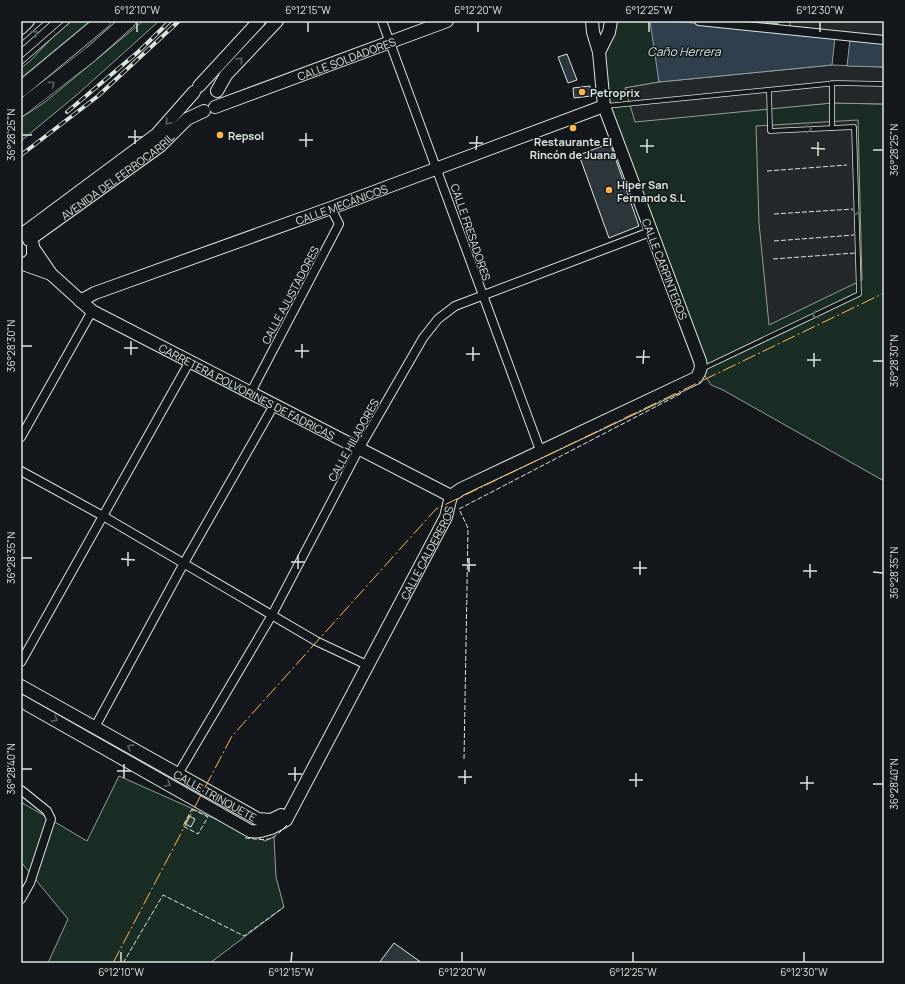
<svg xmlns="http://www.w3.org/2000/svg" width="905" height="984" viewBox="0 0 905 984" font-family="Manrope,sans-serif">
  <rect width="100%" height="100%" fill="#14181c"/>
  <g fill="#1a2d24" stroke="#939e99">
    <path d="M68,21H90L21,78V68L30,61Z"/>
    <path d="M143,21H159L79,93L21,141V118L45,102Z"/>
    <path d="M611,21H657L659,82L625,88L769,108L832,103L884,104V481L723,390L711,385L701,370L604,106L599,52Z"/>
    <path d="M119,776L265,841L274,837L276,877L284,907L210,963H48L68,919L21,862V802L87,841Z"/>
  </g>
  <g fill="#24282b" stroke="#939e99">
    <path d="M790,21H884V38L790,29Z"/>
    <path d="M832,65L884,67V104L832,103L635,122L625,88L659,82Z"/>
    <path d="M858,120L862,280L769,325L759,223L756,126Z"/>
  </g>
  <g fill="#2f3f4d" stroke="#939e99">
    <path d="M650,21H672L835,37L832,65L659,82Z"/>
    <path d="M850,39L884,43V67L847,66Z"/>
  </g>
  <g fill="#2c363c" stroke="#d8e6dc">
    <path d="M567,54L577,80L568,83L558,57Z"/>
    <path d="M590,86L591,96L574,98L573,88Z"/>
    <path d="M610,143L639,226L609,238L579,155Z"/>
    <path d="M189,816L195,819L191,827L185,824Z"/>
    <path d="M394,943L422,963H379Z"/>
  </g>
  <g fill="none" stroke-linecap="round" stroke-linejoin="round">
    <defs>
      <g id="lane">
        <path d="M769,21H777"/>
        <path d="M21,45L48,21"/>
        <path d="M21,62L68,21"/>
        <path d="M832,83V128"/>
        <path d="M606,106L837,83L884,84"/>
        <path d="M702,369L859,294L854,127L770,131L769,90"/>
      </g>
      <g id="street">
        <path d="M382,21L540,450"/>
        <path d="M699,21L884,40"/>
        <path d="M251,392L339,224L331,208"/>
        <path d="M21,437L92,311"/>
        <path d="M21,471L103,516L316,641L369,666"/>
        <path d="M21,662L190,361"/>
        <path d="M95,727L184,563L274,405"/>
        <path d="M178,774L272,615L359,449L423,338L438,319L455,306L650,232"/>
        <path d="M21,790L47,811L51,819L30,883L21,899"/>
      </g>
      <g id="secondary">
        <path d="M21,28L28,21"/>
        <path d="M599,52L609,32L611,21"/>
        <path d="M199,86L259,21"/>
        <path d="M217,91L226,75L277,21"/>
        <path id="s1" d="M215,107L447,21"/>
        <path d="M21,235L157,134L194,92"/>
        <path id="s2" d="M29,240L160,146L187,119L204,111"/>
        <path id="s3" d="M34,249L51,274L92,311L451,496"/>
        <path d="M21,264L27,263L33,257V245"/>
        <path d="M23,264L51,274"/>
        <path id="s4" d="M80,301L95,293L331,208L604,106"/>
        <path id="s5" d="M21,686L258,819L271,820L281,815"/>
        <path id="s6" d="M21,701L250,831C264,833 274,827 286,820L446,517L451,496L461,489L696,378C700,372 702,368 700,361L604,106L599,52L593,32L592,21"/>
      </g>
      <g id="highway">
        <path d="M21,89L103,21"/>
        <path d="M21,108L91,54L128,21"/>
      </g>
    </defs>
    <use href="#lane" stroke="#d8e6dc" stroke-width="5.5"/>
    <use href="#street" stroke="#d8e6dc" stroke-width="10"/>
    <use href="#secondary" stroke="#d8e6dc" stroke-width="14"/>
    <use href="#highway" stroke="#d8e6dc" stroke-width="16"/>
    <use href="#lane" stroke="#14181c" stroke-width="4"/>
    <use href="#street" stroke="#14181c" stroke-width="8"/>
    <use href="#secondary" stroke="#14181c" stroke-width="12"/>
    <use href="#highway" stroke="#14181c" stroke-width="15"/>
    <defs>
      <g id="rail">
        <path d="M67,112L138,52L170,21"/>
        <path d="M21,155L98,96L179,21"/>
      </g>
    </defs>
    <use href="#rail" stroke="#d8e6dc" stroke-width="4"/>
    <use href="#rail" stroke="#14181c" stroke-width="2.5" stroke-dasharray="8" stroke-linecap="butt"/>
    <g stroke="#d8e6dc" stroke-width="1" stroke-dasharray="5 2" stroke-linecap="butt">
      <path d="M767,171L847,165"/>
      <path d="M774,214L853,209"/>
      <path d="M774,241L854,235"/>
      <path d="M773,259L855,253"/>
      <path d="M464,759L468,528L459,509L682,393"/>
      <path d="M192,809L208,817L198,834L183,826Z"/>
      <path d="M245,838C268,840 270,843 287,825"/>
      <path d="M123,963L163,895L244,936L284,907"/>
    </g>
    <path stroke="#ffb74d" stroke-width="1" stroke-dasharray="14 3 2 3" stroke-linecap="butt" d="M113,963L232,736L436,509L884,293"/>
  </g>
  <defs><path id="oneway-chevron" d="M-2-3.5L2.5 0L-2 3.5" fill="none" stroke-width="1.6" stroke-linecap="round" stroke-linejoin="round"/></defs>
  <g stroke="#59605f">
    <use href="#oneway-chevron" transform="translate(35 33) rotate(-41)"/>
    <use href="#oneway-chevron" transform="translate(240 60) rotate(-47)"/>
    <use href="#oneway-chevron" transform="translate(52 84) rotate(-37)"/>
    <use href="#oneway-chevron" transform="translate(168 122) rotate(133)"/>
    <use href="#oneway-chevron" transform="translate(809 129) rotate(-3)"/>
    <use href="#oneway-chevron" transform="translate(856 212) rotate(88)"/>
    <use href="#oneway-chevron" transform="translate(815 315) rotate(155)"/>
    <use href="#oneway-chevron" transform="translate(55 719) rotate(29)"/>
    <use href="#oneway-chevron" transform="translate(130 747) rotate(-151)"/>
    <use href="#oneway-chevron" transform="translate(168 784) rotate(30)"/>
  </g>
  <path fill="none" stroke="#d8e6dc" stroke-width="1.5" d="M137,32V22M308,32V22M478,32V22M649,32V22M820,32V22M22,135H32M128,137H142M299,140H313M469,143H483M135,144V130M640,146H654M306,147V133M811,148L825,149M476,150L477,136M873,150H883M647,153V139M818,156V142M22,346H32M124,348H138M295,351H309M466,354H480M131,355V341M636,357H650M302,358V344M807,360H821M473,361V347M873,361H883M643,364L644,350M814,367V353M22,558H32M121,559L135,560M291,562H305M462,565H476M128,566V552M633,568H647M298,569V555M803,571H817M469,572V558M873,572L883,573M640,575V561M810,578V564M22,769H32M117,771H131M288,774H302M458,777H472M124,778V764M629,780H643M295,781V767M800,783H814M465,784V770M873,784H883M636,787V773M807,790V776M121,962V952M291,962L292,952M462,962V952M633,962V952M804,962V952"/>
  <g fill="#ffb74d" stroke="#14181c" stroke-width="1.5">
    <circle cx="582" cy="92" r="4"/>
    <circle cx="573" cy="128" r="4"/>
    <circle cx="220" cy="135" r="4"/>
    <circle cx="609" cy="190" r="4"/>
  </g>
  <g text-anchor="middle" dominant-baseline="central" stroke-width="3" stroke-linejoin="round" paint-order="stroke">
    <g font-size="11" fill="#d8e6dc" stroke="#14181c">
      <text stroke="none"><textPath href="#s1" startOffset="140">CALLE SOLDADORES</textPath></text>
      <text stroke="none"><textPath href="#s2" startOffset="109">AVENIDA DEL FERROCARRIL</textPath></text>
      <text stroke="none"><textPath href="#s4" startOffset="279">CALLE MECÁNICOS</textPath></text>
      <text transform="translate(471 232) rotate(71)">CALLE FRESADORES</text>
      <text transform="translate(665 269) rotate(69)">CALLE CARPINTEROS</text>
      <text transform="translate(290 295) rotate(-62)">CALLE AJUSTADORES</text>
      <text stroke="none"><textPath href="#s3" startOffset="260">CARRETERA POLVORINES DE FADRICAS</textPath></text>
      <text transform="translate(353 440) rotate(-61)">CALLE HILADORES</text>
      <text stroke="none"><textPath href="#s6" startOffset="604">CALLE CALDEREROS</textPath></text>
      <text stroke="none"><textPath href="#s5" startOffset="223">CALLE TRINQUETE</textPath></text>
    </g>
    <g font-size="11" font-weight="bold" fill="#d8e6dc" stroke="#14181c" text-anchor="start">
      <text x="590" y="92">Petroprix</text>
      <text x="228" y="135">Repsol</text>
      <text x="573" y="141" text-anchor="middle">Restaurante El<tspan x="573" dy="13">Rincón de Juana</tspan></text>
      <text x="617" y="184">Hiper San<tspan x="617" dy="13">Fernando S.L</tspan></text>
    </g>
    <g font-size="12" font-style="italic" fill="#d8e6dc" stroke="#14181c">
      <text x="684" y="51">Caño Herrera</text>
    </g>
  </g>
  <rect width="905" height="984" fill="none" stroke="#14181c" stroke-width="44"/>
  <rect x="22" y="22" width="861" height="940" fill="none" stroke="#d8e6dc" stroke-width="1.5"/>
  <g font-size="10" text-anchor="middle" fill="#d8e6dc">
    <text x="137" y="14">6°12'10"W</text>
    <text x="308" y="14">6°12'15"W</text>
    <text x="478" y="14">6°12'20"W</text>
    <text x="649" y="14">6°12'25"W</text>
    <text x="820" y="14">6°12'30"W</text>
    <text transform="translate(11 135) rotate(-90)" y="4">36°28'25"N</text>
    <text transform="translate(894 150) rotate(-90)" y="4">36°28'25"N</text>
    <text transform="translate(11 346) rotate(-90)" y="4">36°28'30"N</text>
    <text transform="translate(894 361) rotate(-90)" y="4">36°28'30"N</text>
    <text transform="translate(11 558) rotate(-90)" y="4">36°28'35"N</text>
    <text transform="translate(894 573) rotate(-90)" y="4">36°28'35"N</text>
    <text transform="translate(11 769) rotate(-90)" y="4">36°28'40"N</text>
    <text transform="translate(894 784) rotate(-90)" y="4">36°28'40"N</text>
    <text x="121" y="976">6°12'10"W</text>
    <text x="291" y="976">6°12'15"W</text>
    <text x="462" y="976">6°12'20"W</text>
    <text x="633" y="976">6°12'25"W</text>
    <text x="804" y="976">6°12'30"W</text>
  </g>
</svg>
